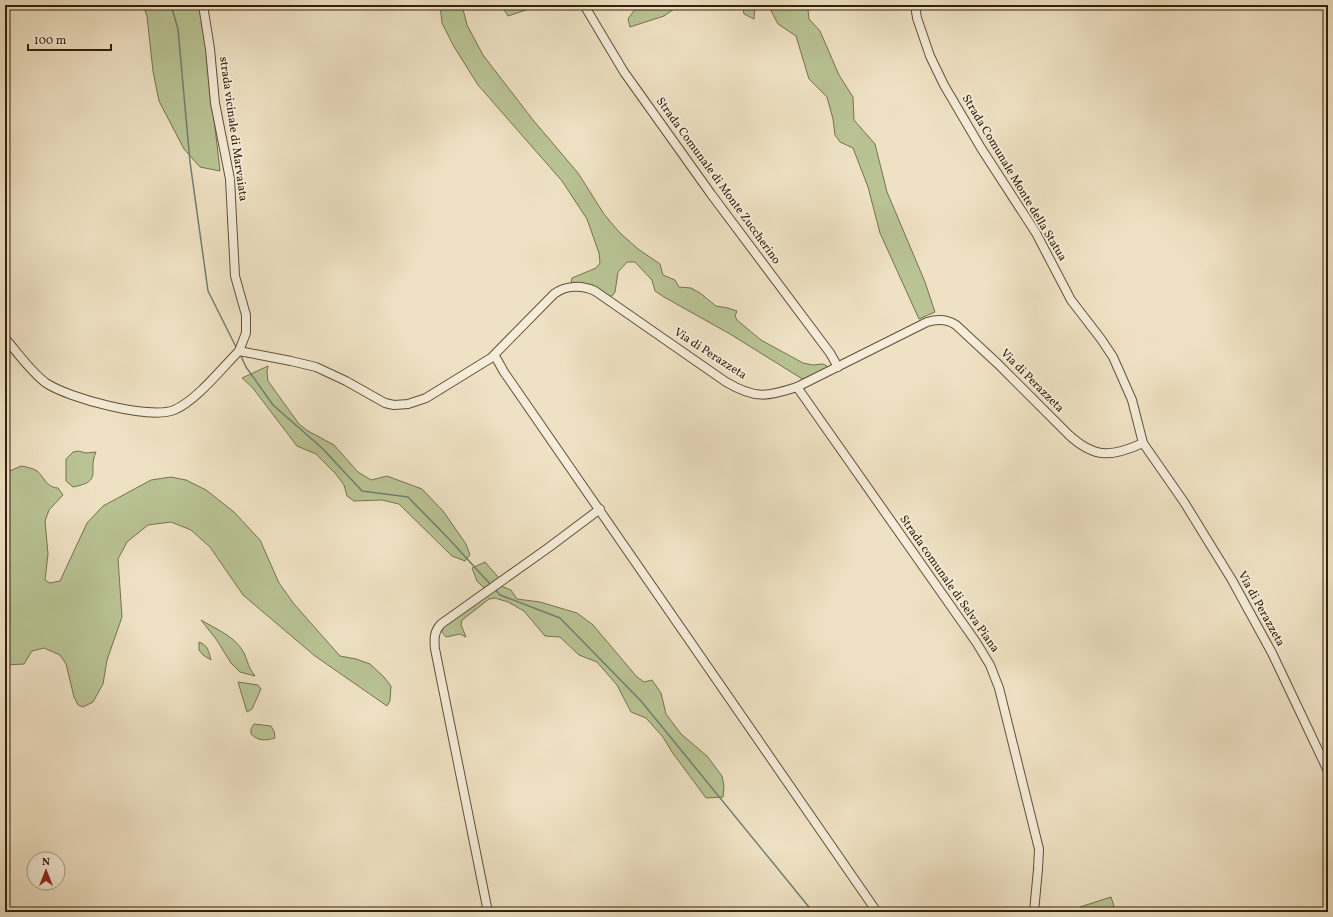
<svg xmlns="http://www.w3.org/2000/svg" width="1333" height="917" viewBox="0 0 1333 917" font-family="Vollkorn,serif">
  <rect width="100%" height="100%" fill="#efe2c4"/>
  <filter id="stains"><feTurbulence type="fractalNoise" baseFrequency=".005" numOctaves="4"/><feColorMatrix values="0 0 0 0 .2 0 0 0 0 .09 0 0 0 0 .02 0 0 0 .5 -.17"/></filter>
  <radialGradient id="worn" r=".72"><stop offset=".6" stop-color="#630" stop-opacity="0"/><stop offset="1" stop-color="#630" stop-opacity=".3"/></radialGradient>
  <g fill="#b9c394" stroke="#767250">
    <path d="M143,5H199L209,61L211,93L220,171L200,167L184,149L159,101L153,71L147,16Z"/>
    <path d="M440,5H462L467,25L483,55L533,120L578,173L604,214L619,232L638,249L660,264L663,275L675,280L679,287L691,288L700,293L716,306L728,308L737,311L735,316L737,320L761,340L803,363L813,365L823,364L827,366L826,369L804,380L730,334L664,297L655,291L652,280L635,262H627L618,272L615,292L612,296H608L579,283H571L572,278L596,268L600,263L599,253L587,219L562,181L478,85L453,45L442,23Z"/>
    <path d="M501,5H538L535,7L508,16Z"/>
    <path d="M638,5H680L664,16L630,27L628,19Z"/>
    <path d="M742,5H755L754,19L744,14Z"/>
    <path d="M768,5H851L808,10L809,19L820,31L839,75L853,97L854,120L875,144L887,192L925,282L935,312L919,319L880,233L868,187L853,148L840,142L835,135L833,119L827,97L809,79L796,36L778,24Z"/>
    <path d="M268,366L267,372L268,381L299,424L308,431L334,445L358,472L371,480L387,476L422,489L443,511L466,544L470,555L465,561L452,556L399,504L382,500L354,501L347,496L344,485L335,473L316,454L297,446L252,387L242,378Z"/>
    <path d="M78,451L86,453L96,452C87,472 104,481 73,487L66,481V459L73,452Z"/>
    <path d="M21,466C26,467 33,468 37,471C44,477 47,488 58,488L63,495L49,510L45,521L48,554L45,580L50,583L60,581L87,523L103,506L151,480L171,477L186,480L206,490L234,512L260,540L279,583L294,604L340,656L356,659L370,664L384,677L391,686L390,701L387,706L315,656L243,595L210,547L191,530L171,522L148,525L127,542L118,559L122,617L107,660L103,684L93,702L83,707L78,705L74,697L66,664L60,655L44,648L32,651L24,664L5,665V473Z"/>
    <path d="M485,562L499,578L494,583L484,588L477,581L472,568Z"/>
    <path d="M501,586L511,590L517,599L540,602L577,613L593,625L637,677L644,682L652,680L661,693L666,714L681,734L707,756L722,776L724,786L723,797L706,798L672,752L663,737L646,718L631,712L617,685L597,662L579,655L560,637L545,636L524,611L508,602L495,598L489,599L462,620L461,625L466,637L460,634L446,637L442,632L443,626Z"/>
    <path d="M201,620C216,629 236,637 244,653C248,662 248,667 255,676L240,672L231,663L216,639Z"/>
    <path d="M199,642C208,645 209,652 211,660L203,655L199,650Z"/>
    <path d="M238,682L258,685L261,689L252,709L247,712Z"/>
    <path d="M254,724L271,726L274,731L275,738C265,741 258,741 251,734V729Z"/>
    <path d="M1111,897L1116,912H1082L1080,907Z"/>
  </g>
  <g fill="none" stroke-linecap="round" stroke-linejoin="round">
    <g stroke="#717e73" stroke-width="1.5">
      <path d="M171,5L178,29L190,162L208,291L236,347"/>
      <path d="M240,354L246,367L273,405L322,448L362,491L408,497L449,539L491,585"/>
      <path d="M495,589L500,595L560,618L641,701L813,912"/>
    </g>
    <defs>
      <g id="minor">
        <path d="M203,5L210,49L215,103L230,179L235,276L246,315V333L239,351"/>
        <path d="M584,5L624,72L711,194L830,353L838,367"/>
        <path d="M915,5L917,18L930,56L944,85L981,148L1036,233L1071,300L1101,339L1113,357L1132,400L1143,443L1184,502L1232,580L1272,653L1328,771"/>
        <path d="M5,338C18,353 30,371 46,383C68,398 150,420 174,410C196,401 222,368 239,351L291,361L316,367L346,381L385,403L394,405L408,404L426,398L491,358L554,294C566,285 582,285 595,291L726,382C755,399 767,397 797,387L927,322C937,319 947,319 956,325L998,364L1069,435C1095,459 1112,457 1143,443"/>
        <path d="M495,356L504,372L877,912"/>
        <path d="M797,387L976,642L990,665L999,688L1039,849L1038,869L1034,912"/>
        <path d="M488,912L435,649C434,639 434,631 441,624L548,548L600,509"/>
      </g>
    </defs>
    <use href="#minor" stroke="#625039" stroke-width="10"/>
    <use href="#minor" stroke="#f5ecd9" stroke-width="8"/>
  </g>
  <g text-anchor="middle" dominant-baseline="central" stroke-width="4" stroke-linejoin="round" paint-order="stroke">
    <g font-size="12" fill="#33200b" stroke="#f5ecd9">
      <text transform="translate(233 129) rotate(82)">strada vicinale di Marvaiata</text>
      <text transform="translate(1014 178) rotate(59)">Strada Comunale Monte della Statua</text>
      <text transform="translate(718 181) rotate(54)">Strada Comunale di Monte Zuccherino</text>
      <text transform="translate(710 354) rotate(33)">Via di Perazzeta</text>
      <text transform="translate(1032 381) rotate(45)">Via di Perazzeta</text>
      <text transform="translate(949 584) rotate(55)">Strada comunale di Selva Piana</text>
      <text transform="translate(1261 609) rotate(61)">Via di Perazzeta</text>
    </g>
  </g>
  <rect width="1333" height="917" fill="none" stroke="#efe2c4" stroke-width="20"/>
  <rect x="6" y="6" width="1321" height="905" fill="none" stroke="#33200b" stroke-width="2"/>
  <rect x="10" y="10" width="1313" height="897" fill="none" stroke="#33200b"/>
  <g transform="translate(46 871)"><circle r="19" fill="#f5ecd9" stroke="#a79a87"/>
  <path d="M0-3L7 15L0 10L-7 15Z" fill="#8f2418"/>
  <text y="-6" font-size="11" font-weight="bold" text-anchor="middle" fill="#33200b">N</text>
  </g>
  <path d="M28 44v6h83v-6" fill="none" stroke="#33200b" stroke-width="2"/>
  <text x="34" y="44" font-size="12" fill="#33200b" stroke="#f5ecd9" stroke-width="3" paint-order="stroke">100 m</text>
  <rect width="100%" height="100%" filter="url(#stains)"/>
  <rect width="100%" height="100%" fill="url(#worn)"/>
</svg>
